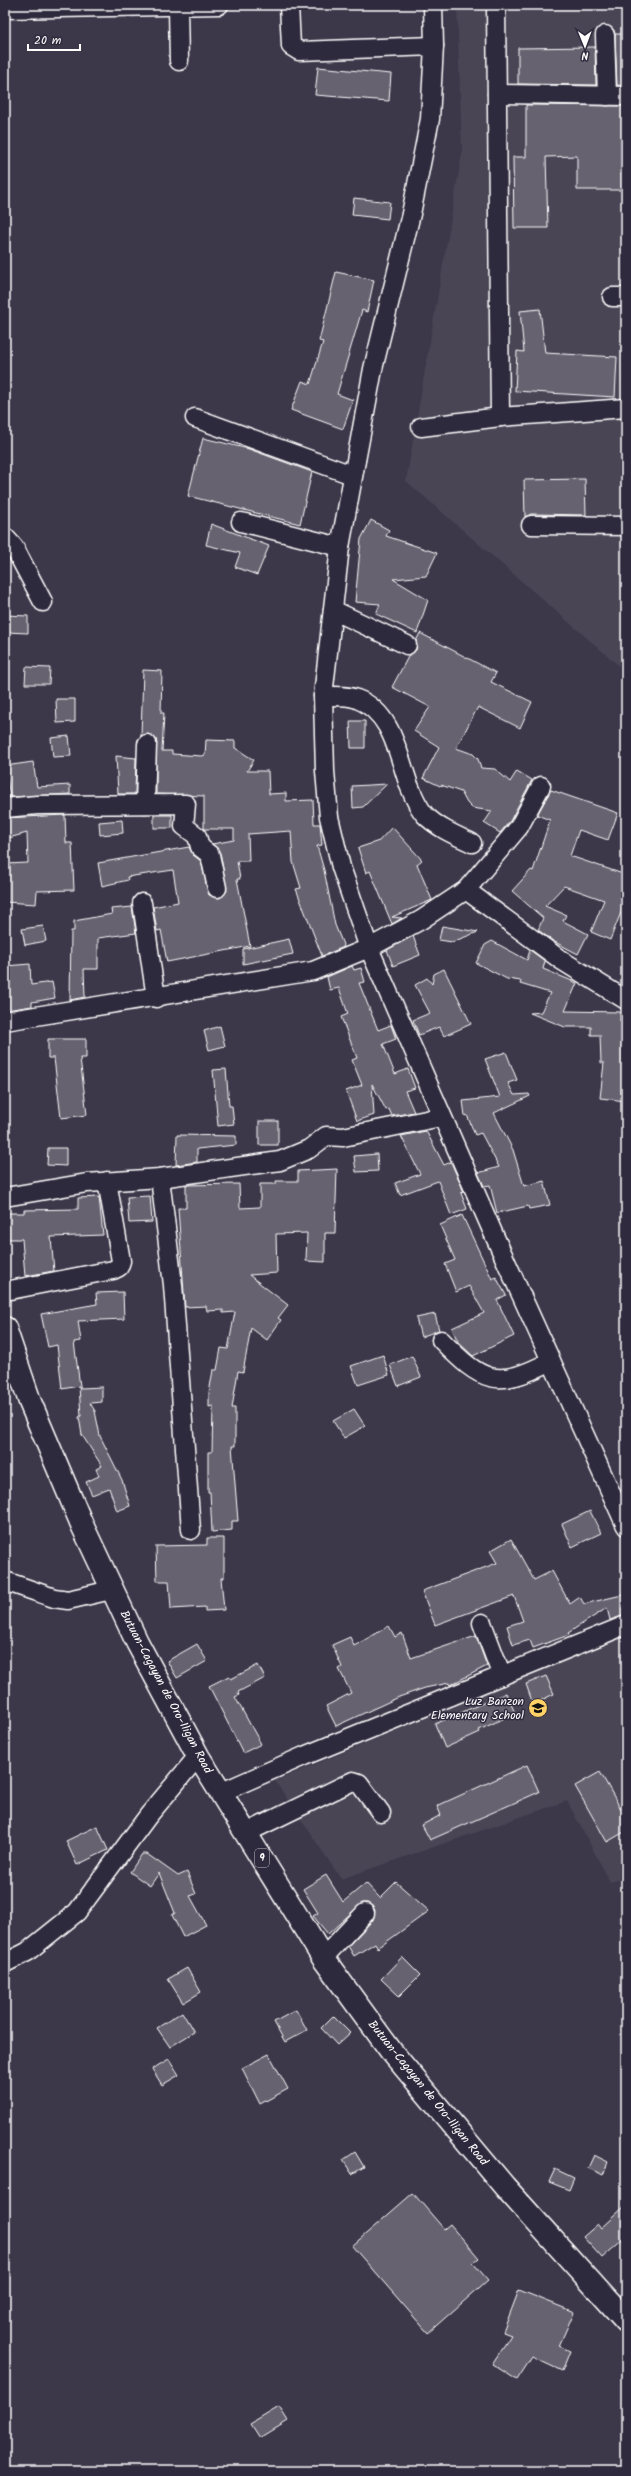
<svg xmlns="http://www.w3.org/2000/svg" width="631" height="2476" viewBox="0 0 631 2476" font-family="Kalam,sans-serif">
  <rect width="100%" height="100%" fill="#3c3749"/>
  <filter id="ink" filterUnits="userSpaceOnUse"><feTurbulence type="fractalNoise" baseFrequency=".025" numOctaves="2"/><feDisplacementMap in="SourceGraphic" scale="8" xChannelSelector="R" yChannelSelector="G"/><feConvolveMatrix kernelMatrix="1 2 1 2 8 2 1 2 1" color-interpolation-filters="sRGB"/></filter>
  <g filter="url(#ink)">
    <g fill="#494455">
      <path d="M457,5H626V672L406,481L462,153Z"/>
      <path d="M626,1635V1878L610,1882L567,1801L341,1879L275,1781Z"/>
    </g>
    <g fill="#666270" stroke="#fff">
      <path d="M615,34H626V86L617,85Z"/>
      <path d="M595,47L596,85L518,84V48Z"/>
      <path d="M318,67L391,74L389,101L315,95Z"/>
      <path d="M526,105L626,106V190H577V156L546,157L548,228H514L513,157H526Z"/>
      <path d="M354,198L390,202L388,219L352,215Z"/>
      <path d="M336,272L374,280L367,312L362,310L337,394L353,400L343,429L291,410L302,381L310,384L323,342L319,341Z"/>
      <path d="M540,309L545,353L617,357L615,397L515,391L517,351L524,352L520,311Z"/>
      <path d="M203,438L249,449L312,472L300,524L188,496Z"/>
      <path d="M585,479L586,515L531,514L525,517L524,480Z"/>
      <path d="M371,520L389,530L386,536L437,553L426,576L393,579L428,600L417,633L376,614L380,604L355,602L361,539Z"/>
      <path d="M211,524L269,546L257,575L235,567L240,553L206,545Z"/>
      <path d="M5,615L28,616V633L5,632Z"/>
      <path d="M420,633L496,673L491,682L532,702L520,728L478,707L456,748L473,754L478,759L481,768L495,769L510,782L517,771L532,780L510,821L500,833L484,823L492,811L472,808L467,803L461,792L441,785L440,786L423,778L439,747L414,731L430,707L392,687L409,655L416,650V641Z"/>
      <path d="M26,667L50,668L49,684H25Z"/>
      <path d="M143,670L162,671L161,713H164L162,751H172V754L202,756L205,755L206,740L235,741V748L254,760L247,771H268L269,794L286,793V801L313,800L314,824H320L322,845L317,846L324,870L335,925L344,947L322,956L296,889L301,888L293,862L291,831L248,834L249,861H237L240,879H237L250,946L167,962L161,930L157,931L153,907L178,902L173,870L127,877L128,880L102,886L98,863L189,847L193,855L201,861L209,895L220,898L227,891L220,853L212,844L234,840V829H204V796L156,794V739L148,734L141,736Z"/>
      <path d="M56,699H75V722L57,723Z"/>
      <path d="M350,721H365V748H351Z"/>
      <path d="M69,736L71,756L53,757L51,738Z"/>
      <path d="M116,756L136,758L135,794H118Z"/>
      <path d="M33,762L37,787L70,785V794L10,797L5,766Z"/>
      <path d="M387,784L363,807L353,808L352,786Z"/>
      <path d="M551,790L618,813L608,840L579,830L570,856L626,875V900L610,940L591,932L604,900L564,886L545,906L566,915L563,921L588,934L578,954L553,941L538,930L543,918L512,891L531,870L533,871L550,820L537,815Z"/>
      <path d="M65,815L66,843H72L74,890L37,891L36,904L5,902V864L28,863L27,833L5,839V818Z"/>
      <rect x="154" y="815" width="18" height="13"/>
      <path d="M122,820L123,833L100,835L99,822Z"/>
      <path d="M392,827L422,860L417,864L432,900L392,917L402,918L392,924L370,871L366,873L358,848L379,841Z"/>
      <path d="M132,907L136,933L98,938V969H84L85,997L70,1000L71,931H74V921L112,914L111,909Z"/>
      <path d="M43,926L46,941L25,945L22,929Z"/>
      <path d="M442,926L478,932L452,942L439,940Z"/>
      <path d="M413,936L420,955L393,966L387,950Z"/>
      <path d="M289,939L293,954L243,964V949Z"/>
      <path d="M492,941L527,960L530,950L545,961L543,969L577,983L565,1011L620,1012V1021L626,1020V1101L600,1098L604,1063H601L600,1035H591V1027H565L530,1013L541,1012L550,993L520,984L521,981L507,979L476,963L485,945Z"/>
      <path d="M30,964L31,985L52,982L55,998L32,1002V1006L6,1010L5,966Z"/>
      <path d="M352,966L354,970L361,968L365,982L359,983L378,1030L391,1025L396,1039L383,1044L395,1074L408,1069L415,1088L405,1091L414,1112L392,1116L389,1109L386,1110L372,1084L374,1115L357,1121L346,1091L362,1085L352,1060L357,1058L341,1017L348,1014L339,988L330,990L327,977Z"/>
      <path d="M444,969L471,1024L444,1036L439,1027L419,1035L413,1020L430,1013L415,985L427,978L432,984L434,974Z"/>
      <path d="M220,1026L225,1046L209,1050L204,1031Z"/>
      <path d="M48,1039H86V1058H80L87,1115L61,1118L54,1058H48Z"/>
      <path d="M506,1052L517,1080L508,1083L514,1095L529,1094L530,1096L494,1113L513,1150L524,1186L544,1181L550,1205L529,1209L528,1206L497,1213L490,1185L484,1186L478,1173L499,1167L481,1133L475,1135L467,1115L465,1116L463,1101L500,1097L485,1059Z"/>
      <path d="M226,1069L229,1106H232L234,1124L218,1126L213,1070Z"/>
      <rect x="259" y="1121" width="19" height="24"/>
      <path d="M426,1131L444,1165L451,1162L464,1192L461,1193L467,1209L451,1215L438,1181L400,1195L395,1183L420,1174L401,1136Z"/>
      <path d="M177,1135L236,1136V1145L197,1149V1162L176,1165Z"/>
      <path d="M48,1148H66V1166L47,1165Z"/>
      <path d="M377,1154L378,1171L356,1172L354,1156Z"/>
      <path d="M337,1169L335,1233H325V1262L306,1261L307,1233L276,1234L277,1273L249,1275L288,1305L278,1318L281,1320L267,1340L251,1328L243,1372L238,1371L232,1408H235V1446H232L238,1521H232V1530L212,1532L210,1492H208V1452H212L213,1406L209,1407V1393L213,1370H217L221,1348L228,1349L235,1312L223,1313V1310L207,1311L206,1306L185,1307L178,1208H186V1185L239,1184L240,1208L260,1207V1184H276V1181H298V1171Z"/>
      <path d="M150,1196L152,1222L129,1223L127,1197Z"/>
      <path d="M99,1197L103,1235L51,1237L54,1271L25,1276L22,1239H5V1213H24V1210L78,1209V1198Z"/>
      <path d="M462,1215L492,1279L496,1277L506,1295L497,1300L514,1336L473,1356L458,1342L452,1328L484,1313L469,1286L456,1292L445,1264L455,1260L440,1225Z"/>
      <path d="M123,1292L124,1319L78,1321L81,1341L74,1342L80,1386L81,1388L102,1387V1402L90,1403L95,1411L100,1436L122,1480L130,1506L117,1511L109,1488L92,1495L86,1482L99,1476L96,1469L102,1466L82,1435L79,1417L81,1416L79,1386L62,1389L57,1345L48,1347L41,1314L97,1304L96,1293Z"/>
      <path d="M435,1314L439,1330L421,1337L416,1318Z"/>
      <path d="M383,1355L389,1375L358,1385L351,1366Z"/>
      <path d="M412,1356L421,1377L398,1386L390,1365Z"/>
      <path d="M354,1409L365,1426L344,1438L333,1421Z"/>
      <path d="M590,1511L601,1533L572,1547L562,1524Z"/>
      <path d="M207,1538H224V1578H221L224,1610L205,1611V1607L171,1609L169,1581H157L156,1546L207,1545Z"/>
      <path d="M511,1539L534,1580L552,1571L570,1604L580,1597L584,1604L626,1594V1615L610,1620L607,1608L568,1633L569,1635L533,1648L530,1640L513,1645L507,1626L523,1621L514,1596L435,1625L422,1591L497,1563L490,1551Z"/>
      <path d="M389,1626L395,1637L402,1633L411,1658L476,1636L487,1666L450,1685L449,1683L425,1688L399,1697L336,1726L326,1706L351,1693L339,1669L342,1667L332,1645L350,1637L354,1646Z"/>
      <path d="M197,1644L207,1661L177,1678L167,1661Z"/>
      <path d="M258,1665L265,1678L238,1692L239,1695L235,1697L261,1744L243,1753L209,1686L229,1676L231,1679Z"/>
      <path d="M546,1676L554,1694L533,1704L526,1684Z"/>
      <path d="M506,1693L515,1713L479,1730L480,1732L445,1748L435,1724Z"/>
      <path d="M527,1765L539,1792L430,1840L422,1825L441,1815L437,1806Z"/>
      <path d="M600,1772L626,1818V1831L607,1842L575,1786Z"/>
      <path d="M97,1826L108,1850L77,1865L66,1841Z"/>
      <path d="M142,1854H147L178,1876L187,1872L196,1894L190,1896L206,1925L183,1937L172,1915L175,1913L159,1873L150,1886L130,1872Z"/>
      <path d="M326,1875L343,1902L366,1883L380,1898L396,1882L429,1911L378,1948L375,1943L354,1956L348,1946L373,1920L375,1910L368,1903H362L328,1934L313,1916L318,1913L303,1889Z"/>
      <path d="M402,1957L420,1975L399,1996L381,1979Z"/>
      <path d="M187,1968L201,1992L183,2003L168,1979Z"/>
      <path d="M296,2010L307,2030L285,2042L274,2022Z"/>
      <path d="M182,2012L194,2032L170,2047L157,2028Z"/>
      <path d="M333,2016L350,2033L337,2045L321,2028Z"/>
      <path d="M269,2054L288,2089L260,2104L242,2068Z"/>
      <path d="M169,2059L179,2075L162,2085L152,2069Z"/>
      <path d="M355,2152L364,2167L352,2174L343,2160Z"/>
      <path d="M594,2155L608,2162L603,2175L588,2168Z"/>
      <path d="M555,2169L574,2178L569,2190L549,2182Z"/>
      <path d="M413,2193L444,2229L450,2224L479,2258L473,2263L488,2280L428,2333L352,2246Z"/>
      <path d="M626,2205V2237L602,2258L583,2237L598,2224L601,2228Z"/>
      <path d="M519,2290L574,2312L559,2346L570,2351L562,2371L532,2357L517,2380L492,2364L511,2335L503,2332Z"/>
      <path d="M279,2407L288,2421L260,2438L251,2424Z"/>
    </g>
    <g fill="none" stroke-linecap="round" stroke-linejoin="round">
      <defs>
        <g id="minor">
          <path d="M289,5L291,46L299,51L434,46"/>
          <path d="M433,5L434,46L430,119L411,214L373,369L340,547L323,696L325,771L329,817L341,867L369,948L494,1235L626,1526"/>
          <path d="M496,5L500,417L626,408"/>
          <path d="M178,7L179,61"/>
          <path d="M5,9L219,5"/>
          <path d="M605,35L607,96"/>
          <path d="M497,94L626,96"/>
          <path d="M612,297H626"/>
          <path d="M195,418L352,475"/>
          <path d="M421,427L500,417"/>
          <path d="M241,522L340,547"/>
          <path d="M531,525L626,526"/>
          <path d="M5,537L14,547L43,602"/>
          <path d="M333,610L407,645"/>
          <path d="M323,696C334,696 348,695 357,699C392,712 398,755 409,785C413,795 417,806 425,815C438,828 455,835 472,843"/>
          <path d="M145,804L147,744"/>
          <path d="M5,808L37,805L186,804L184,826L197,836L200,847L210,855L217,888"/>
          <path d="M466,890L561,960L626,1000"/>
          <path d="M142,903L156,998"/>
          <path d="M5,1021L313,971L369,948L421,920L466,890L519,827L541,786"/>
          <path d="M160,1178L173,1285L191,1530"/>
          <path d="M5,1197L87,1183L160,1178L280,1161L309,1149L326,1136L343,1137L441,1117"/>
          <path d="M5,1291L113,1270L119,1267L121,1261L107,1181"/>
          <path d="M441,1340C482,1382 496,1390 551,1361"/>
          <path d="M5,1581L54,1598L68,1600L111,1590"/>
          <path d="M482,1623L502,1676"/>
          <path d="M222,1792L304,1756L626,1625"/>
          <path d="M246,1833L353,1781L359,1783L381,1813"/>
          <path d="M323,1958L365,1913"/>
          <path d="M5,1963L27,1952L77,1912L148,1816L198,1756"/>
        </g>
        <path id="highway" d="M5,1328L30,1402L83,1527L137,1642L198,1756L323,1958L391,2051L505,2187L626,2321"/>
      </defs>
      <use href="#minor" stroke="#fff" stroke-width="21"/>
      <use href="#highway" stroke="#fff" stroke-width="25"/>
      <use href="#minor" stroke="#2f2a3d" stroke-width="18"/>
      <use href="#highway" stroke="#2f2a3d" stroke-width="22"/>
    </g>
  </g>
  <defs>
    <symbol id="school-disc" viewBox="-11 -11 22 22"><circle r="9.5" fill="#ffd166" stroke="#2f2a3d"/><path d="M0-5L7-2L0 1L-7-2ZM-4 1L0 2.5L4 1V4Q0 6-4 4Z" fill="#111"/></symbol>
  </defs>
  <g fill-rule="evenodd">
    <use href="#school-disc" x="527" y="1697" width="22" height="22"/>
  </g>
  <g text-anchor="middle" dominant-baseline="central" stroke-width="3" stroke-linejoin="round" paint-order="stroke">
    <rect fill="#2f2a3d" stroke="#c1bfc5" stroke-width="1" x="255" y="1849" width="14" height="18" rx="3"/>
    <g font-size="11" font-weight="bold" fill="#fff">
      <text x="262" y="1858">9</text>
    </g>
    <g font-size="12" fill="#fff" stroke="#2f2a3d">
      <text transform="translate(166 1692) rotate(62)">Butuan-Cagayan de Oro-Iligan Road</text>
      <text transform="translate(428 2093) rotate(51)">Butuan-Cagayan de Oro-Iligan Road</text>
    </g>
    <g font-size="12" fill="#fff" stroke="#2f2a3d" text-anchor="end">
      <text x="524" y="1701">Luz Banzon<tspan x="524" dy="14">Elementary School</tspan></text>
    </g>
  </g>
  <rect width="631" height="2476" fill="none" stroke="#2f2a3d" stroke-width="20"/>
  <rect x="10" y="10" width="611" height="2456" fill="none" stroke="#fff" stroke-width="1.5" filter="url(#ink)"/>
  <g transform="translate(585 46) rotate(179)" stroke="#2f2a3d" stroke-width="3" paint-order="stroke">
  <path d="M0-3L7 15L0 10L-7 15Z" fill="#ffffff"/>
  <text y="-6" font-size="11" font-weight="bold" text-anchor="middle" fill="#ffffff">N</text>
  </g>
  <path d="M28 44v6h52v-6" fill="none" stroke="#ffffff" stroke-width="2"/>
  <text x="34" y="44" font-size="12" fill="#ffffff" stroke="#2f2a3d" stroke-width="3" paint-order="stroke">20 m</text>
</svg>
